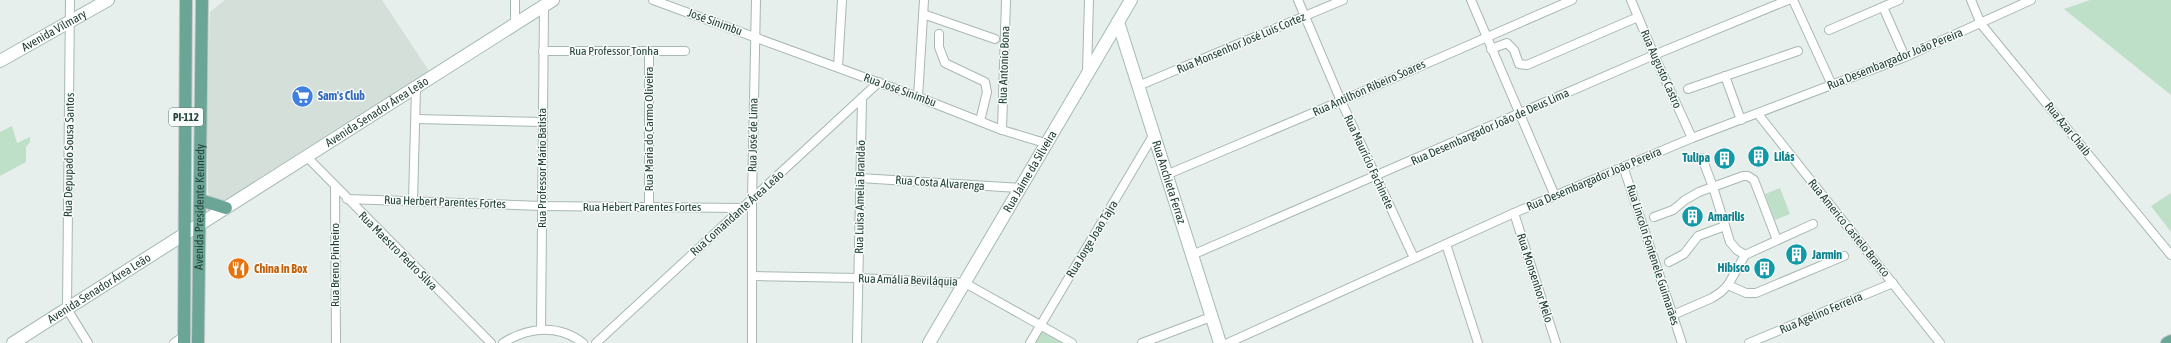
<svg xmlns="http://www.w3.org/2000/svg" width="2171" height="343" viewBox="0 0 2171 343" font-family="'Asap Condensed',sans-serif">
  <rect width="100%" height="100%" fill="#e6efeb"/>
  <path fill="#d4dfda" d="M225,0H382L431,74L227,203L210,199L208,192L207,118L210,12Z"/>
  <g fill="#bfe0c8">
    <path d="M2090,0H2171V95L2064,9Z"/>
    <path d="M12,126L17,143L30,137V142L26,147V162L0,176V132Z"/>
    <path d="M1780,188L1790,214L1775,220L1765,194Z"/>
    <path d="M2171,193V232L2151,206Z"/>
    <path d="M1041,329L1062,343H1033Z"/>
  </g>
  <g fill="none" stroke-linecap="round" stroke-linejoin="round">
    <defs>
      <g id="street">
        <path d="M70,0L67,309L88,343"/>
        <path d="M515,0V25"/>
        <path d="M653,0L918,97L1002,130L1045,143"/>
        <path d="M1298,0L1341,101L1414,258"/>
        <path d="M1471,0L1555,196"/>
        <path d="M1631,0L1654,55L1692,138"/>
        <path d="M1793,0L1832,85"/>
        <path d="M1971,0L1981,24L2171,255"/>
        <path d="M1883,7L1905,57"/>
        <path d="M923,14L995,39"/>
        <path d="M1829,30L1899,0"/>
        <path d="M939,34V47L945,63L985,82L987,92L980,121"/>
        <path d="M1491,49L1507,43L1514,50L1519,64L1527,65L1638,17"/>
        <path d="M543,51H685"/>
        <path d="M838,67L842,0"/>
        <path d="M1087,71L1089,0"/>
        <path d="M1725,76L1741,120"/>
        <path d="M1138,86L1343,0"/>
        <path d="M1688,89L1798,51"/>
        <path d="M918,97L924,0"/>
        <path d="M1758,114L1940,343"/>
        <path d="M416,119L543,122"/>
        <path d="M1002,130L1006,0"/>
        <path d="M307,157L491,343"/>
        <path d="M1702,158L1713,187L1730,242L1737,250L1745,255"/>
        <path d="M1623,166L1682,343"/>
        <path d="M1166,175L1341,101L1572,0"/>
        <path d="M860,178L1020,188"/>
        <path d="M335,187L336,343"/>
        <path d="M347,199L542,206L743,208"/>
        <path d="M413,201L416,88"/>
        <path d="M649,207V51"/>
        <path d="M1514,213L1556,343"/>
        <path d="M1654,217L1673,210L1685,200L1699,192L1743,176H1748L1754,180L1777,240"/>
        <path d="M1446,244L1478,343"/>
        <path d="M1192,255L1654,55L1788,0"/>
        <path d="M1669,262L1684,254L1698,236L1725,226"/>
        <path d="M752,276L858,278L965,283L1072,343"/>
        <path d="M1728,285L1746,293H1756L1844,256"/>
        <path d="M1673,315L1712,298L1721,292L1728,285L1745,255L1813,224"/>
        <path d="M541,330L544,6"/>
        <path d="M174,343L184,336"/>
        <path d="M503,343C528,327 558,324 583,343"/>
        <path d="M596,343L879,82"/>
        <path d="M752,343V200L756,0"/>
        <path d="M857,343L862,99"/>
        <path d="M1030,343L1154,134"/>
        <path d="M1142,343L1211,317"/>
        <path d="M1228,343L1514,213L1692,138L1905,57L2031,0"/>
        <path d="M1749,343L1893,283"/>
      </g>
      <g id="secondary">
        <path id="s1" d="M1118,22L1220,343"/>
        <path id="s2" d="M0,61L108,0"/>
        <path id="s3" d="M13,343L553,0"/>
        <path id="s4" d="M929,343L1131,0"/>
      </g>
      <g id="primary">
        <path d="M200,200L226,208"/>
        <path d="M184,343L186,0"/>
        <path id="s5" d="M198,343L202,0"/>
        <path d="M2167,343L2171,341"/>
      </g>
    </defs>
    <use href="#street" stroke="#a8b8b2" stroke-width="10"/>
    <use href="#secondary" stroke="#a4bbb3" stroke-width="14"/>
    <use href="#primary" stroke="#c2cac8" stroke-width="14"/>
    <use href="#street" stroke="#fff" stroke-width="8"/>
    <use href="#secondary" stroke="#fff" stroke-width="12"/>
    <use href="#primary" stroke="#6aa596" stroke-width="12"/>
  </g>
  <defs>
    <symbol id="supermarket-disc" viewBox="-11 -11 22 22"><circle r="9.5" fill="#3f7fe0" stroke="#f7fbf9"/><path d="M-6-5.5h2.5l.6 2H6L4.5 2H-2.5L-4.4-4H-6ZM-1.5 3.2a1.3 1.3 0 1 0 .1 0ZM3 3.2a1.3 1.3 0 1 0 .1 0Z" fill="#fff"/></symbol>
    <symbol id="building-disc" viewBox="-11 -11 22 22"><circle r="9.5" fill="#0f9aa8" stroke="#f7fbf9"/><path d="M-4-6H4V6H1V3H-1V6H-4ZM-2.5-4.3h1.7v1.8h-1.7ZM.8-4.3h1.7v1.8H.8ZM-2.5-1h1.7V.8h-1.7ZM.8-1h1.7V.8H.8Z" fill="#fff"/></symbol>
    <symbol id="restaurant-disc" viewBox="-11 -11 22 22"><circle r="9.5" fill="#e8710a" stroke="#f7fbf9"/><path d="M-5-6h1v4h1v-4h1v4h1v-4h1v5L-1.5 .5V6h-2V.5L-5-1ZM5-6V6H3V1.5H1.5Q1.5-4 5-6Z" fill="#fff"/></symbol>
  </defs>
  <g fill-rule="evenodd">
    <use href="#supermarket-disc" x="290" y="84" width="25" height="25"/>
    <use href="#building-disc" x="1746" y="144" width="25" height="25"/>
    <use href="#building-disc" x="1712" y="146" width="25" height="25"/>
    <use href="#building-disc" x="1680" y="204" width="25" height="25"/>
    <use href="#building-disc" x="1784" y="242" width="25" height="25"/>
    <use href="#building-disc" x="1752" y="256" width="25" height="25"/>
    <use href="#restaurant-disc" x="226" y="256" width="25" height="25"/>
  </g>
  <g text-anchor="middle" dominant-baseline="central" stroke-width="3" stroke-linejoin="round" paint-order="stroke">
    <rect fill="#f7fbf9" stroke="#637a73" stroke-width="1" x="169" y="108" width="34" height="18" rx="3"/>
    <g font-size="11" font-weight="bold" fill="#24423a">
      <text x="186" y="117">PI-112</text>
    </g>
    <g font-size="12" fill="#24423a" stroke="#f7fbf9">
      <text transform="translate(715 22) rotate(20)">José Sinimbu</text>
      <text stroke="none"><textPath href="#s2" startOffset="62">Avenida Vilmary</textPath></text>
      <text transform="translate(1241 43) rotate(-23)">Rua Monsenhor José Luis Cortez</text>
      <text x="614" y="51">Rua Professor Tonha</text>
      <text transform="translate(1895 59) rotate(-22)">Rua Desembargador João Pereira</text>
      <text transform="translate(1004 65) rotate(-88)">Rua Antonio Bona</text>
      <text transform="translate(1661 69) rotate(66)">Rua Augusto Castro</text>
      <text transform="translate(1369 88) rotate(-24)">Rua Antilhon Ribeiro Soares</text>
      <text transform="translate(900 90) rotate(20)">Rua José Sinimbu</text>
      <text stroke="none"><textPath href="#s3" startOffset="431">Avenida Senador Área Leão</textPath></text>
      <text transform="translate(1490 127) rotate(-24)">Rua Desembargador João de Deus Lima</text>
      <text transform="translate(649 129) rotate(-90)">Rua Maria do Carmo Oliveira</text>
      <text transform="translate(2068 129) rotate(51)">Rua Azar Chaib</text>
      <text transform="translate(753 135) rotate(-89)">Rua José de Lima</text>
      <text transform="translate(69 155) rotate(-89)">Rua Depupado Sousa Santos</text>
      <text transform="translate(1369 162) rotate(65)">Rua Maurício Fachinete</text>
      <text transform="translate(542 168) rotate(-90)">Rua Professor Mário Batista</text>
      <text stroke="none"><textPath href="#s4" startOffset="199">Rua Jaime da Silveira</textPath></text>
      <text transform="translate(1594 179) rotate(-23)">Rua Desembargador João Pereira</text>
      <text transform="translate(940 183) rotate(4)">Rua Costa Alvarenga</text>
      <text stroke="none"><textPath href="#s1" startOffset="168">Rua Anchieta Ferraz</textPath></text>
      <text transform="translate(860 197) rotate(-89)">Rua Luisa Amelia Brandão</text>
      <text transform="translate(445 202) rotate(2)">Rua Herbert Parentes Fortes</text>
      <text stroke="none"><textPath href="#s5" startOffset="136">Avenida Presidente Kennedy</textPath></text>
      <text x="642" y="207">Rua Hebert Parentes Fortes</text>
      <text transform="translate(737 213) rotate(-42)">Rua Comandante Área Leão</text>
      <text transform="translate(1849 228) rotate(51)">Rua Americo Castelo Branco</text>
      <text transform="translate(1092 239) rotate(-59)">Rua Jorge Joao Tajra</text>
      <text transform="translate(398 251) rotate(45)">Rua Maestro Pedro Silva</text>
      <text transform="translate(1653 255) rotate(72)">Rua Lincoln Fontenele Guimarães</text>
      <text transform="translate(335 265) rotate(-90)">Rua Breno Pinheiro</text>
      <text transform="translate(1535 278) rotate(72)">Rua Monsenhor Melo</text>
      <text transform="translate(908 280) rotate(2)">Rua Amália Beviláquia</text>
      <text stroke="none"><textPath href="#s3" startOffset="102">Avenida Senador Área Leão</textPath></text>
      <text transform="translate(1821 313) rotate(-23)">Rua Agelino Ferreira</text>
    </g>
    <g font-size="12" font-weight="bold" fill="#366cbe" stroke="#f7fbf9" text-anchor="start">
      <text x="318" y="96">Sam's Club</text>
    </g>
    <g font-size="12" font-weight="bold" fill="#0d838f" stroke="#f7fbf9" text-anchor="start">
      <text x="1774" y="157">Lilás</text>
      <text x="1710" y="158" text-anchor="end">Tulipa</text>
      <text x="1708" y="217">Amarilis</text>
      <text x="1812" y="255">Jarmin</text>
      <text x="1750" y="268" text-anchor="end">Hibisco</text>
    </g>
    <g font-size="12" font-weight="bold" fill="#c56008" stroke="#f7fbf9" text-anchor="start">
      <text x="254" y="269">China in Box</text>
    </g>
  </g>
</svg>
